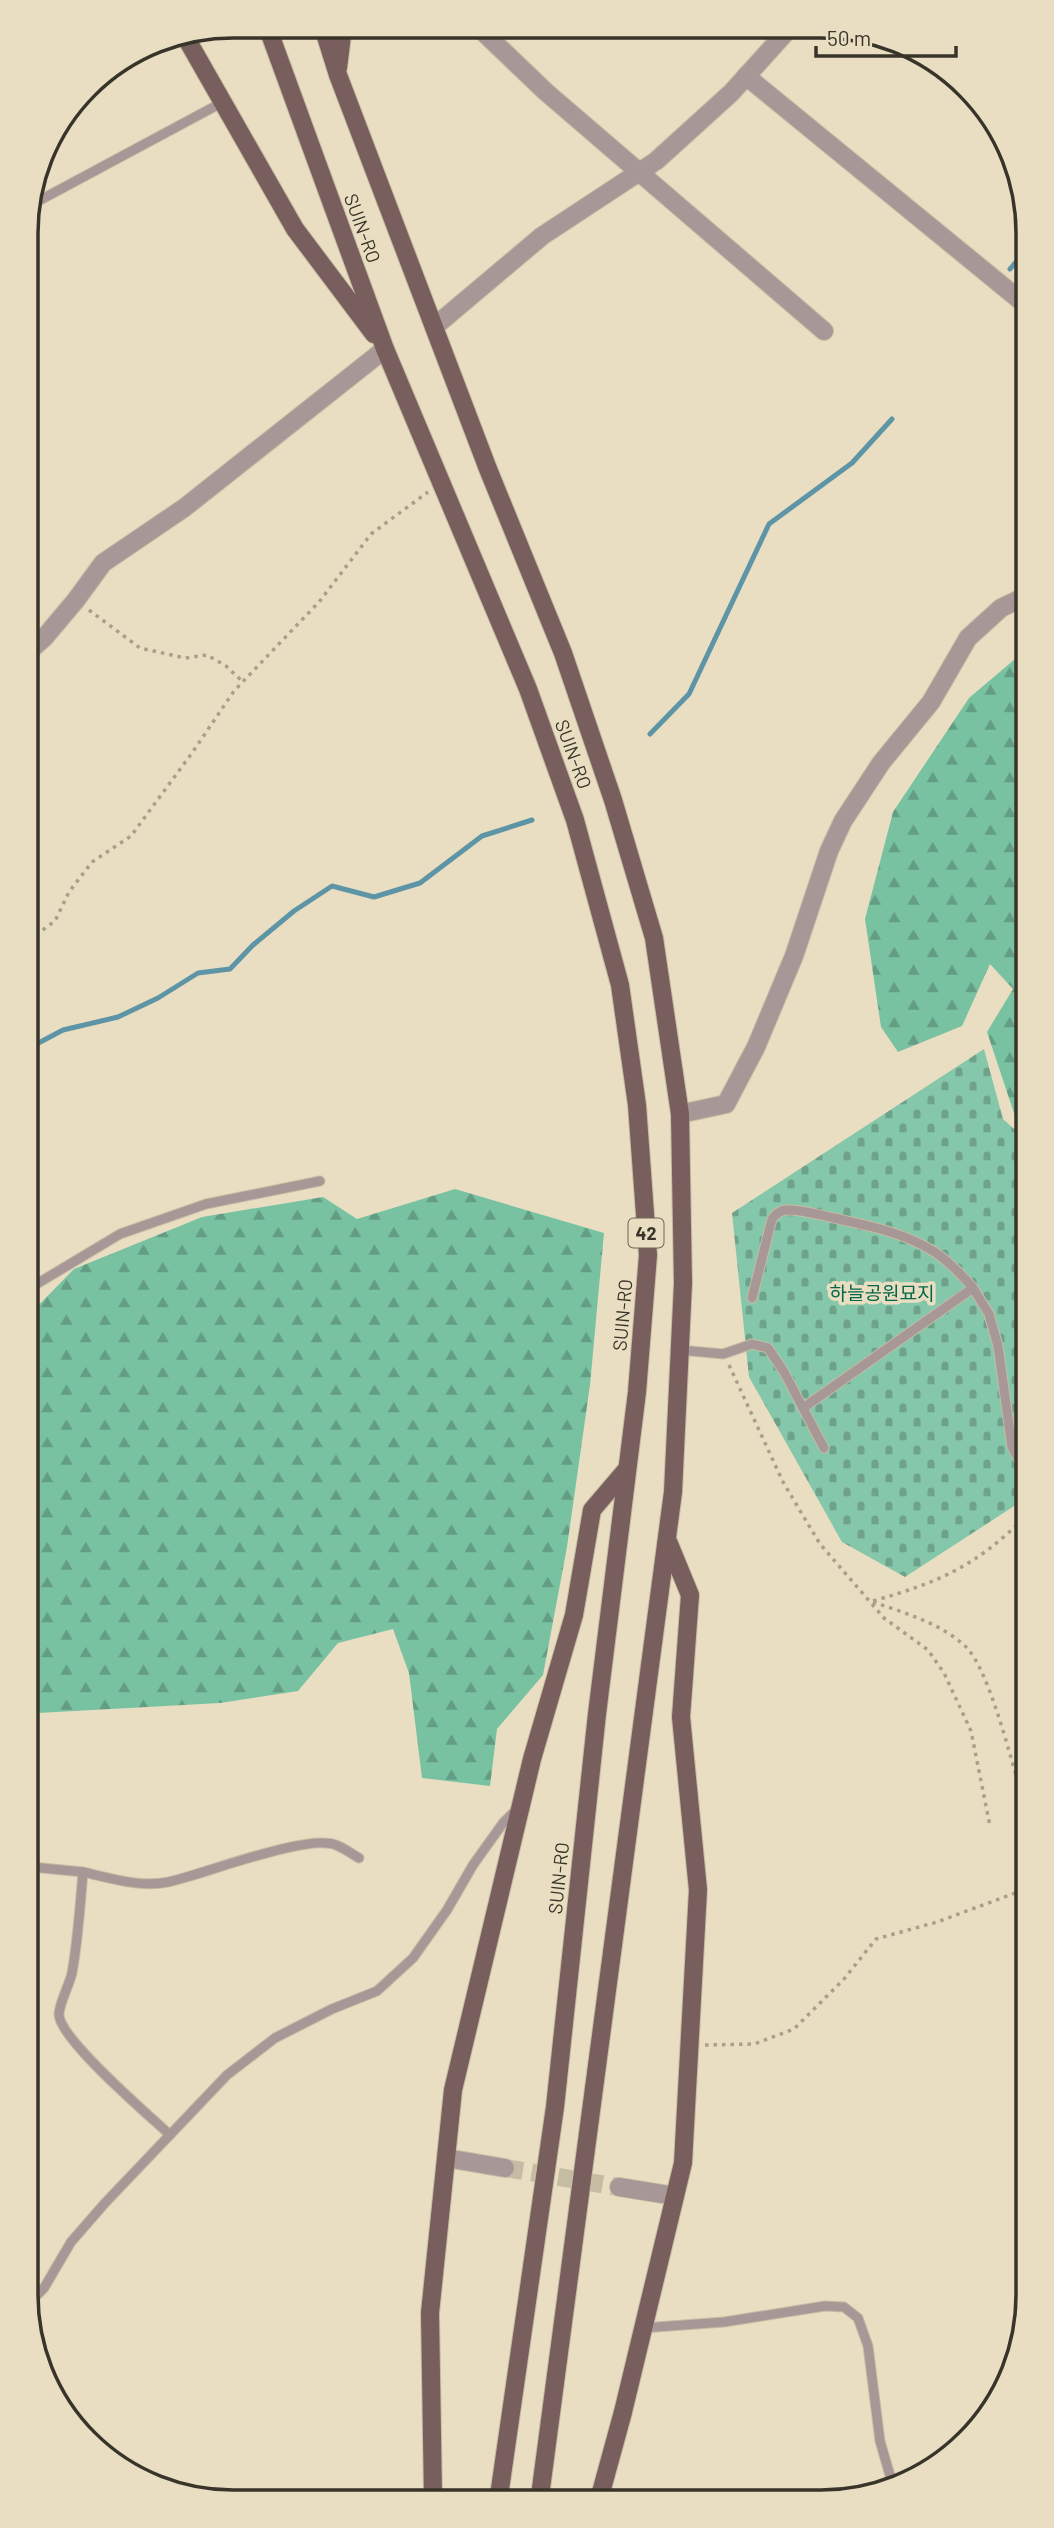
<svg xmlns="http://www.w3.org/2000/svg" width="1054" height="2528" viewBox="0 0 1054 2528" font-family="Barlow,'Noto Sans KR',sans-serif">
  <defs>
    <pattern id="forest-firs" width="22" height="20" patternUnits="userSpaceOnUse" patternTransform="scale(1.75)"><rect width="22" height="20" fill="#78c2a2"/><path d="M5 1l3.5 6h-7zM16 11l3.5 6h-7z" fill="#639e84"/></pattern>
    <pattern id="cemetery-stones" width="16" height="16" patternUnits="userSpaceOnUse" patternTransform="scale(1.75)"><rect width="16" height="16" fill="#85c7aa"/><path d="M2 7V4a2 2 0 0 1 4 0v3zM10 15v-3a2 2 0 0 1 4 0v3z" fill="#6ea28a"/></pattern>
  </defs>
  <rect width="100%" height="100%" fill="#e9dec2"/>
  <g fill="url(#forest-firs)">
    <path d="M1022,653L1024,1126L1016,1119L987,1032L1013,989L990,964L962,1026L898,1052L881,1027L865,919L893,812L969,698Z"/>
    <path d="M455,1189L604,1233L590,1385L567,1547L543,1675L497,1729L490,1786L422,1778L409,1673L393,1629L338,1643L298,1691L220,1703L38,1713L31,1709L30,1314L74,1269L202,1217L323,1197L357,1219Z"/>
  </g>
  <path fill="url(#cemetery-stones)" d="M984,1049L1003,1119L1024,1138L1025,1499L905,1577L842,1542L749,1377L732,1213Z"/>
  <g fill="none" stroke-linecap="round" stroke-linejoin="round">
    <g stroke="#5e95a6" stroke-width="5">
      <path d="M1010,269L1021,256"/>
      <path d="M650,734L689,694L769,524L852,463L892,419"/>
      <path d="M29,1048L63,1030L118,1017L158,998L198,973L230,969L253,945L294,911L332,886L374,897L420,883L482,836L532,820"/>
    </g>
    <path stroke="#c6bca3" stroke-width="18" stroke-dasharray="18 9" stroke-linecap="butt" d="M505,2168L619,2187"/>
    <defs>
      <g id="service">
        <path d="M31,205L223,102"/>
        <path d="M30,1288L120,1234L206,1204L320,1181"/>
        <path d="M973,1288L989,1314L998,1346L1012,1447L1025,1471"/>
        <path d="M752,1298L772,1219C776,1214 779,1211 785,1210C801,1209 819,1215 834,1218C868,1226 903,1232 933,1251C949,1261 961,1274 973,1288L803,1408"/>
        <path d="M680,1350L723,1354L752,1344L768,1348L784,1372L824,1448"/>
        <path d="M32,1867L83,1872C80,1906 78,1940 72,1973C69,1986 60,2001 59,2014C58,2038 150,2116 170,2135"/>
        <path d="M83,1872C110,1878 141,1888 168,1882C202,1875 307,1833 336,1845C344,1848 352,1854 359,1858"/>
        <path d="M33,2299L44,2288L71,2242L105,2203L227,2075L275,2038L332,2009L377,1991L413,1958L447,1910L473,1865L503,1823L517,1809"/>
        <path d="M643,2328L724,2322L825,2306L844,2307L858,2318L868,2346L880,2441L893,2486"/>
      </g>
      <g id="minor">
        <path d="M479,28L546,92L824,331"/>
        <path d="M746,76L1021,301"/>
        <path d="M434,327L542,236L656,161L731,93L788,30"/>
        <path d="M28,652L44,638L76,600L103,563L184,508L385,349"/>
        <path d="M680,1114L726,1104L756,1047L794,956L829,851L843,821L881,763L931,702L968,638L1001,608L1022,598"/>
        <path d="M446,2158L505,2168"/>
        <path d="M619,2187L675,2196"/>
      </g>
      <g id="primary">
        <path d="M267,26L385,349L528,689L575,820L620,985L637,1105L648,1255L637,1392L597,1714L555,2107L499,2496"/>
        <path d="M323,27L338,75L488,469L563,653L613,800L654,938L680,1114L683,1283L673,1492L540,2496"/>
        <path d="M185,36L295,229L374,334"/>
        <path d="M338,68L343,27"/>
        <path d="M600,2496L623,2412L683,2163L698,1890L681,1717L690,1595L667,1539"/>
        <path d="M433,2497L430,2313L453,2090L532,1759L574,1615L592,1510L627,1469"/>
      </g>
    </defs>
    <use href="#service" stroke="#c6bca3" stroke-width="11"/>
    <use href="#minor" stroke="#c6bca3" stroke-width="20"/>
    <use href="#primary" stroke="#c6bca3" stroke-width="20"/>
    <g stroke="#a8a08a" stroke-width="3.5" stroke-dasharray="3.5 5" stroke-linecap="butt">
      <path d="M89,610L140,648L185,658L207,655L226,666L243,682"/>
      <path d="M29,940L55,921L69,892L92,862L131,836L192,753L234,691L319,602L371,534L428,492"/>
      <path d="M729,1365L783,1482L820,1544L884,1618L928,1650L944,1673L971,1731L990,1826"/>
      <path d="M873,1601C939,1582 975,1567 1025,1517"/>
      <path d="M873,1602C905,1613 940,1623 965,1646C988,1667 1009,1753 1019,1785"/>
      <path d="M705,2045L754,2044L794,2029L844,1979L876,1939L937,1922L1026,1889"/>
    </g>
    <use href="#service" stroke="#a79897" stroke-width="9"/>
    <use href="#minor" stroke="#a79897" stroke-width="18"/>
    <use href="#primary" stroke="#785e5c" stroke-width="18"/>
  </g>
  <g text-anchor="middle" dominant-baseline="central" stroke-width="7" stroke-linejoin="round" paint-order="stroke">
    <rect fill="#e9dec2" stroke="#6d6757" stroke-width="2" x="628.5" y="1218.5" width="35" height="29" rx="5"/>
    <g font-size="18" font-weight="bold" fill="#383429">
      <text x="646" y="1233">42</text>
    </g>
    <g font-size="19" fill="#383429" stroke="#e9dec2">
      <text transform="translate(363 228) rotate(70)">SUIN-RO</text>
      <text transform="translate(574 754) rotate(70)">SUIN-RO</text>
      <text transform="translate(622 1315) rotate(-85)">SUIN-RO</text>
      <text transform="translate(558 1878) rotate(-84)">SUIN-RO</text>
    </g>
    <g font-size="19" fill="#046749" stroke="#e9dec2">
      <text x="882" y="1292">하늘공원묘지</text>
    </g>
  </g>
  <path d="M0 0H1054V2528H0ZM233 38H821A195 195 0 0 1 1016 233V2295A195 195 0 0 1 821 2490H233A195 195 0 0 1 38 2295V233A195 195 0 0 1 233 38Z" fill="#e9dec2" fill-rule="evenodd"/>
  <path fill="none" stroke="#383429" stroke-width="3.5" d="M233 38H821A195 195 0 0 1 1016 233V2295A195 195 0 0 1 821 2490H233A195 195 0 0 1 38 2295V233A195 195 0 0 1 233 38Z"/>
  <path d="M816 46v10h140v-10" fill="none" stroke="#383429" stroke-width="3.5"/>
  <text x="827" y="46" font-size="21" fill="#383429" stroke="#e9dec2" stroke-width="5" paint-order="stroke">50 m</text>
</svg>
